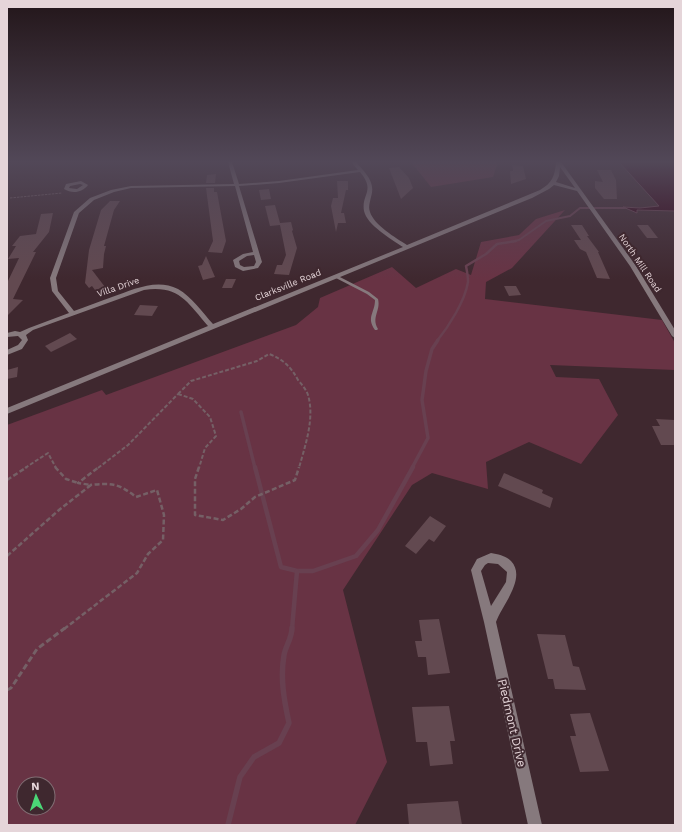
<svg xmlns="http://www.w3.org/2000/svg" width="682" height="832" viewBox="0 0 682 832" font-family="'Work Sans',sans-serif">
  <rect width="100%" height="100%" fill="#3f282f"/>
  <g fill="#683344" fill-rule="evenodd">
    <path d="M411,162H498L493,177L431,187Z"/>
    <path d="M565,210L512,268L486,282L485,299L662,320L675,343V370L550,365L556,377L599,379L618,415L581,464L529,442L486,462L488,489L432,473L412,485L343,590L387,762L355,825H7V425L102,390L106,395L296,325L318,307L320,298L392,267L416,288L456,269L471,275L481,242L519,235L536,219ZM24,784H48V808H24Z"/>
  </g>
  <path fill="#330015" stroke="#684050" d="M619,162H675V211L637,210V213L623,207L640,208L659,206Z"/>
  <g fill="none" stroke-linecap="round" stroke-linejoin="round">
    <path stroke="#684050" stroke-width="2" d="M511,242L519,240L546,221L570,216L580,208H625"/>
    <path stroke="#684050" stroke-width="2.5" d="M437,341C449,326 465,301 468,282C468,277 467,271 466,266L486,254L497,244L516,241"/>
    <g stroke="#684050" stroke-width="3.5">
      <path d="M241,412L255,468"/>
      <path d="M412,468L428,438L422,400L426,371L432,349L438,340"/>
    </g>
    <g stroke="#684050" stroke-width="4.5">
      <path d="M255,467L281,567L297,571H313L356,556L378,530L413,467"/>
      <path d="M292,629L297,571"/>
    </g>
    <path stroke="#684050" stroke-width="5.5" d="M228,825L240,777L254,757L279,743L289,723C284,700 280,678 284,655C286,645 292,638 292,628"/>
  </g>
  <g fill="#624950">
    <path d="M512,165L523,166L526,179L511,184L510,171H513Z"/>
    <path d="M399,167L409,178L413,188L401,199L389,168Z"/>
    <path d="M597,170H611L616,180L617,199H604L595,188V181L603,182Z"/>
    <path d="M216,174L215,183H206L207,175Z"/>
    <path d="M337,181H348V190H346L341,213H344L346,223H338L336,232L331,206L333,198H338Z"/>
    <path d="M206,188H214V192H217L226,241L222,253L208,252L213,241Z"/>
    <path d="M269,189L271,199L261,200L259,190Z"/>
    <path d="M110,201H120L114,210L104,246H106L104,254L103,268L92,270L105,287L95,290L92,286L89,288L85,283L89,250L101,210Z"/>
    <path d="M275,205L280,223L291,222L293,230L292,231L297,248L289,275L274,274L277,265H282L286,255L280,225L270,226L265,206Z"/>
    <path d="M53,213L49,232L33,252H36L13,299L23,300L7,316V283L19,258L8,259L16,246H12L20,236L36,234L41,214Z"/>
    <path d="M571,225H582L589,236H587L599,252H598L610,279L597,278L586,252L580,249L574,240H581Z"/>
    <path d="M637,225H648L658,238H647Z"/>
    <path d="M206,256L215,277L203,280L198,266L202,265Z"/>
    <path d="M226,279H236L232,288H222Z"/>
    <path d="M504,286H516L521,295L509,296Z"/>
    <path d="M140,305L158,306L152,316L134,315Z"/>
    <path d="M70,333L77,339L51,352L45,346Z"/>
    <path d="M18,367L17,377L7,379V370Z"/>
    <path d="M656,419L675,420V445H661L652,426H660Z"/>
    <path d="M504,473L543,490L542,493L553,498L550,508L498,486Z"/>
    <path d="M430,516L446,526L434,542L429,539L416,554L405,546Z"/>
    <path d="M439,619L450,673L428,675L426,657H418L415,641H422L419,620Z"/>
    <path d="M537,634L565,635L573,666L579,667L586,690L555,689L553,679H548Z"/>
    <path d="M449,706L455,741H450L453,764L430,766L427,742H416L412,707Z"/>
    <path d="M590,713L609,771L580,772L570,736H576L570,714Z"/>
    <path d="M458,801L462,825H409L407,804Z"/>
  </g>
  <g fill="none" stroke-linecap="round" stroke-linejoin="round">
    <path stroke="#756066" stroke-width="1" stroke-dasharray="2.5 1" stroke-linecap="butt" d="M10,198L62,193"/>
    <g stroke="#756066" stroke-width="2" stroke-dasharray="4 2" stroke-linecap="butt">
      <path d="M178,394L193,399L210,417L216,436L205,448L199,468"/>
      <path d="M178,394L191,381L257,361L269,354C283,359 291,367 298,380C302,385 306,389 308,395C315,418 305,446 299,468"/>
      <path d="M25,468L48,453L56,468"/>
      <path d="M98,468L128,445L178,394"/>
    </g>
    <g stroke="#756066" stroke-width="2.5" stroke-dasharray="5 2.5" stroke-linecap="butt">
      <path d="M55,467L66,479L78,483"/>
      <path d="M199,467L195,479V515L223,520L241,509L255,497L295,480L299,467"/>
      <path d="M7,480L27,467"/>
      <path d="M7,556L59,510L91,485L78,483L99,467"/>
      <path d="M64,629L137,573L148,554L163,540L164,515L157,490L136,497C118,483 112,483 90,485"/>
    </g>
    <path stroke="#756066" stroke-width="3" stroke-dasharray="6 3" stroke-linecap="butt" d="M7,690L11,688L37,649L65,628"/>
    <path fill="#86797d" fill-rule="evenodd" d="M334,275H336L369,292L378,299C381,311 371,317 378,329L377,330H375C366,317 375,313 375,300L367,294L334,277Z"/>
    <g fill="#86797d" fill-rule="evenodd">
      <path d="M228,162H232L239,184L279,181L358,170L351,162H356C365,173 376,181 371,197C370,202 368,207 370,212C374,225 396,238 407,245L540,190C552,183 555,176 556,162H561L636,266L675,330V338L672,336L630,266L577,191L554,185L549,189L532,198L7,414V408L208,326C187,302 179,285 144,290L33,330L26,335L28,340L22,349L7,355V350L18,345L22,340L18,336L7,337V333L15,331L20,332L29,328L69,313L52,291L50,278L74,212L90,198L111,190L131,186L234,184ZM560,167L575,188L556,182L559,176ZM360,172C376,191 361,194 364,211C367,225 391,239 403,247L213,324C202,312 192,297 178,289C156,278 133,290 112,297C99,302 87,306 74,311L58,291L56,278L79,213L94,200L114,192L131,188L235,186L253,252L243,254L233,260L235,267L243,271L258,268L262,262L239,186L279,183ZM254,255L256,262L254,266L244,267L240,265L239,261L247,256Z"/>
      <path d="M81,181L88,185C82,193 72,194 64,189L66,184ZM80,184L83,185L77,189L69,188L70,186Z"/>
      <path d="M491,553C498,554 506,556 511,561C527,578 502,605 496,622L542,825H528L484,622L471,570L477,559ZM488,563L498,564L507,572L506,582L491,606L481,571L485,565Z"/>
    </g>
  </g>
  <linearGradient id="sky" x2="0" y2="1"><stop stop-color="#23161a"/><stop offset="0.58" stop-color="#524858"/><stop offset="1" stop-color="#524858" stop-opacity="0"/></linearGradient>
  <rect width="682" height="279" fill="url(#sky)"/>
  <g text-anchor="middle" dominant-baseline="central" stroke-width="4" stroke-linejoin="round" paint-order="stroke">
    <g font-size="9" fill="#e5d5d9" stroke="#3f282f">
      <text transform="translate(640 263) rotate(56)">North Mill Road</text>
      <text transform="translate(288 285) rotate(-22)">Clarksville Road</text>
      <text transform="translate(118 287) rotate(-19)">Villa Drive</text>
    </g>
    <g font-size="12" fill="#e5d5d9" stroke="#3f282f">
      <text transform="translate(512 723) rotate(77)">Piedmont Drive</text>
    </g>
  </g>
  <rect width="682" height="832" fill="none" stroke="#e5d5d9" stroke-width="16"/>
  <g transform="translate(36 796) rotate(357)"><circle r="19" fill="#3f282f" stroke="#816d73"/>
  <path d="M0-3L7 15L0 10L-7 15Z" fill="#4bd677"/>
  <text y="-6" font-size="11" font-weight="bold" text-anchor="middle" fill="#e5d5d9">N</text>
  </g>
</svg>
